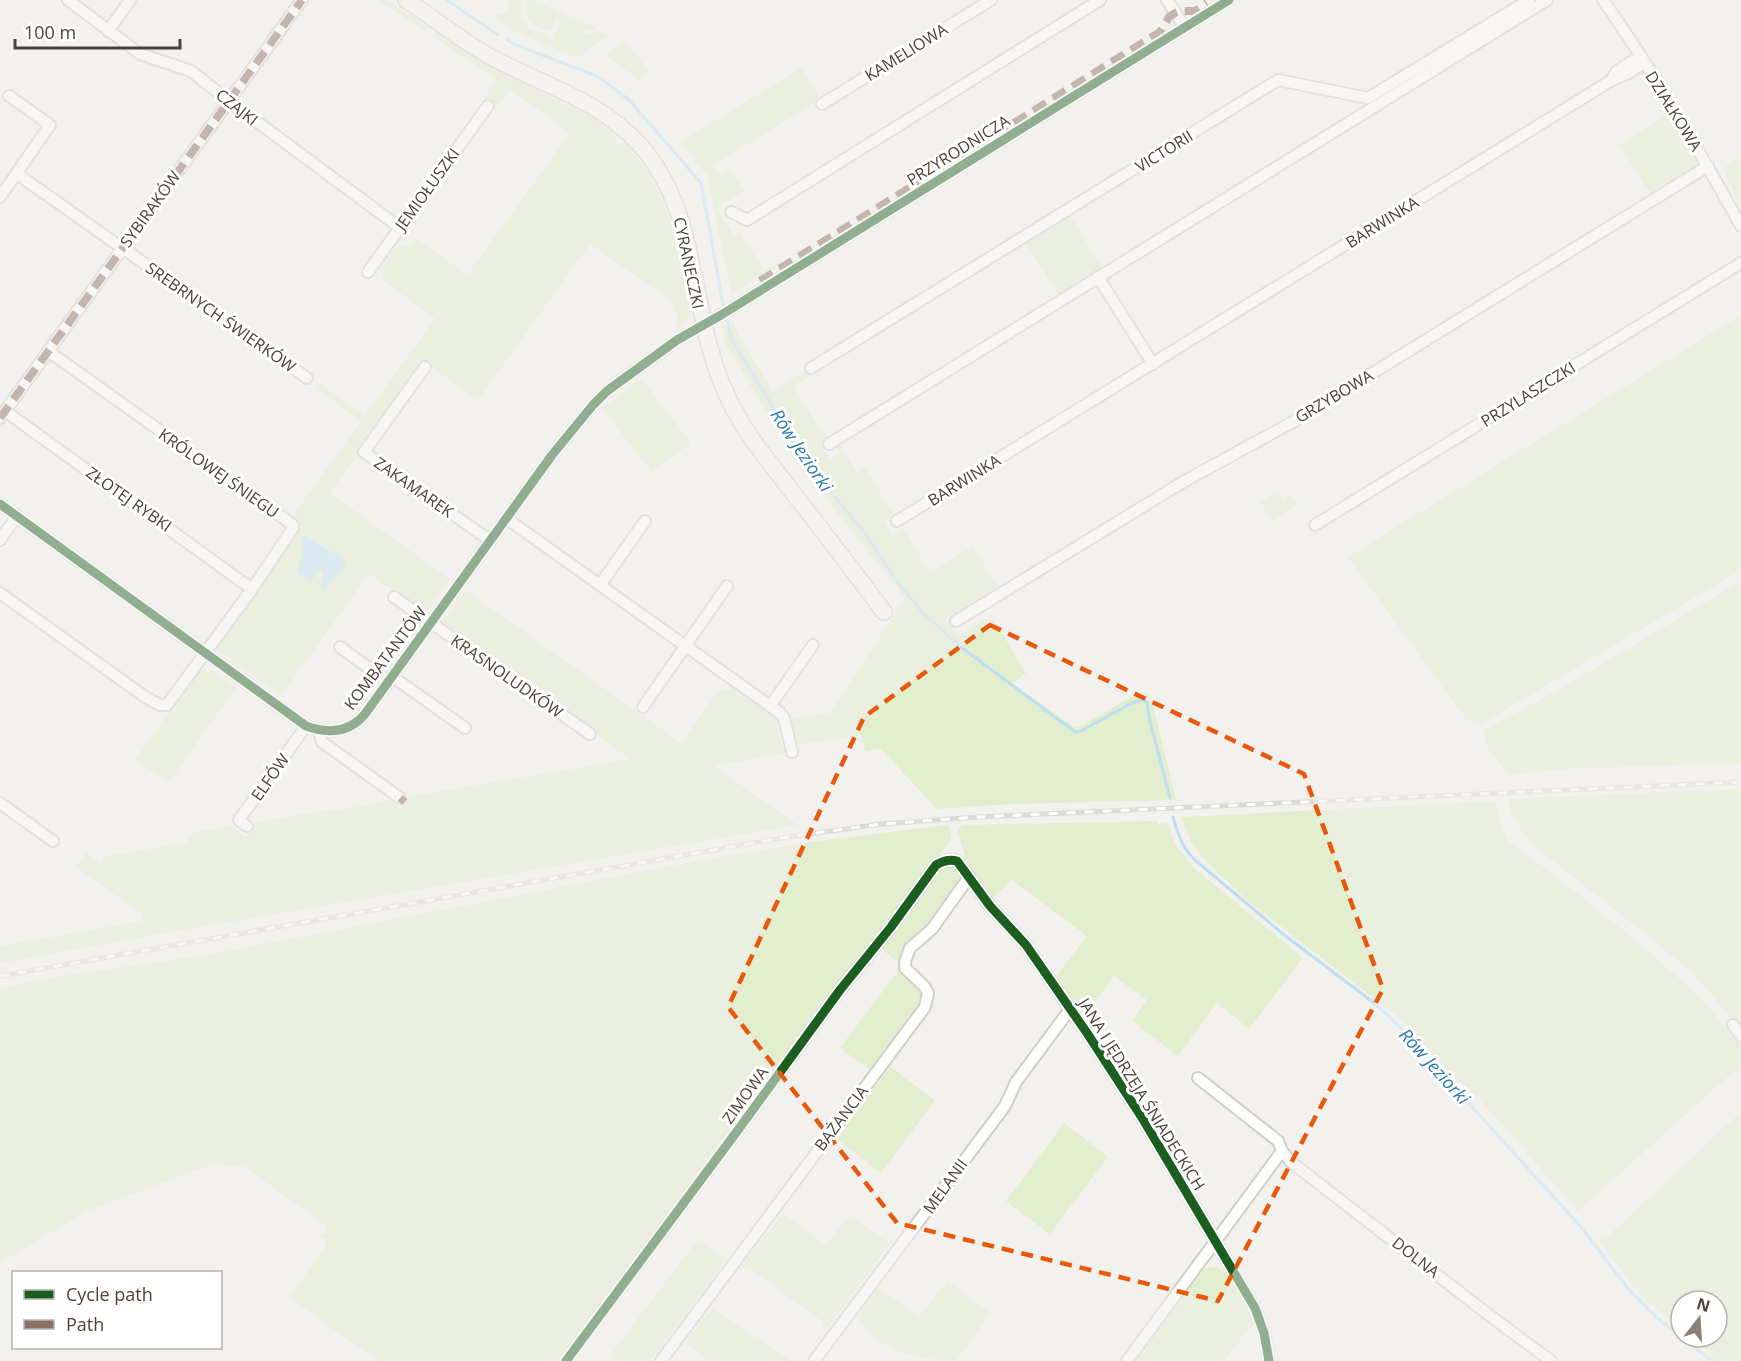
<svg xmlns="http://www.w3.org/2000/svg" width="1741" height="1361" viewBox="0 0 1741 1361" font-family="'Open Sans',sans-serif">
  <rect width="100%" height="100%" fill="#f3f1ee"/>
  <g fill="#e2eece">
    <path d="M378,0H388L428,27L425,31Z"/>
    <path d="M508,0H522L521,15L528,28L549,35L548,38L552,40L560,21L556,19L551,30C530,28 525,20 527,0H533L596,27L593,31L581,30L580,34L604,32L608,36L577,58L518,33L493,17L504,13L509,7Z"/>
    <path d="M436,32L501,73L589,115L618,137L615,141L621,145L624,142C659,180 671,217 682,266C685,282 690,300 690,316L686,323L674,331L678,316L671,301L590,244L478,400L424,362L330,493L450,579L426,613L369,574L281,696L214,648L302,526L291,518L361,421L315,388L319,383L365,415L435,319L384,281L382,267L396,248L411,245L416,238L467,275L570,133L510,90L498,106L484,98L496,80L433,37Z"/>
    <path d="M624,40L649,71L640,81L606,55Z"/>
    <path d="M801,68L821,99L713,166L719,174L730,167L745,191L717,208L734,236L740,232L764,270L788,259L731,294L707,175L680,142Z"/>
    <path d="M1668,114L1699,165L1649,193L1623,150L1618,145Z"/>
    <path d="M1741,154V207C1734,194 1730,182 1723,169Z"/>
    <path d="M1070,215L1103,270L1059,297L1026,243Z"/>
    <path d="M1741,315V570L1488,720L1479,724L1466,719L1353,564L1346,558Z"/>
    <path d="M732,321L741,339L773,391L807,369L811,375L794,387L827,440L820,445L830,459L840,453L836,446L840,444L857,473L865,468L894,515L884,521L892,534L903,528L930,572L973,546L998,586L946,619L960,634L991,615L1026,673L1012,683L1073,726H1081L1136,694L1150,693L1176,800L1013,804L937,809L881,749L865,751L862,735L796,745L791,719L830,713L905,598L794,459L724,342L723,326Z"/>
    <path d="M641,378L691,443L652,472L602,408Z"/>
    <path d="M1278,492L1283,499L1289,495L1299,504L1272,521L1260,502Z"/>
    <path d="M1741,581V763L1564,769L1508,775L1487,747L1483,731L1572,682Z"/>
    <path d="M466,590L681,743L718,691L735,688L777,719L781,746H786L787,753L714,766L798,825L171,932L0,963V946L142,921V914L75,867L86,853L102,864L103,857L187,842L194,832L232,826L245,837L256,822L335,809L337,811L406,797L630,759L441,625Z"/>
    <path d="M198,671H213L236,688L169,782L135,760Z"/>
    <path d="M1741,789V1028L1690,971L1647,935L1531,844L1510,813L1509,799Z"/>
    <path d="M1496,801L1502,828L1510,843L1548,870L1640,944L1701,998L1741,1046V1065L1578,1211L1484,1104L1439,1062L1403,1021L1248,901L1210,865L1192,845L1181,817Z"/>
    <path d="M1157,821L1158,824L1168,823L1175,844L1194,868L1303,958L1249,1029L1217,1003L1178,1056L1132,1021L1147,1000L1114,976L1083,1018L1054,979L1087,936L1012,880L989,901L965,858L958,831L962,825Z"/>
    <path d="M948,825L952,838L562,1361H378L289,1298L325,1246L326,1240L320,1237L327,1227L245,1167L213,1164L85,1212L0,1263V988L48,978L206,955L702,860L818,841Z"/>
    <path d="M953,866L962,876L961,880L902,965L879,947L937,870Z"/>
    <path d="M901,967C913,979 925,985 921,1004L871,1071L840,1048Z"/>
    <path d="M890,1067L935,1100L881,1173L837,1139Z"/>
    <path d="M1741,1112V1361H1708L1713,1355L1690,1337H1717V1301H1681V1329L1648,1302L1628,1280L1598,1239L1602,1235H1609Z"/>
    <path d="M1064,1123L1108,1157L1050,1234L1006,1201Z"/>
    <path d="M783,1213L826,1245L850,1215L890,1244L824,1333L823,1322L749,1268L739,1269Z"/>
    <path d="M698,1239L727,1259L650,1361H615L609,1357Z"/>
    <path d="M1216,1267L1225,1272L1255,1320L1224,1361H1136L1205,1268Z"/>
    <path d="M947,1281L991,1313L956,1361C923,1361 871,1350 858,1316L879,1287L919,1317Z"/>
    <path d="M712,1307L757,1339L759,1338L791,1361H709L685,1343Z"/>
  </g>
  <path fill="#bedff2" d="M305,536L342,558L345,561V568L323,590L320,583L324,571L321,570L310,581L297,572L303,551L302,539Z"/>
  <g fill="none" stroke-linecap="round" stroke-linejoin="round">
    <g stroke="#bedff2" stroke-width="3">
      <path d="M447,0L498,35"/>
      <path d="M507,40L516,45L599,77L629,100L701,183L724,310"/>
      <path d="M726,317L732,340L811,469L862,529L899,584L923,613L962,648L1075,732L1081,731L1132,703L1142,700L1147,702L1149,717L1170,798"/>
      <path d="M1173,817C1178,834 1182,848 1195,860L1283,934L1374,1003L1396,1023L1580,1226L1630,1291L1656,1317L1681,1337"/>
      <path d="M1681,1337L1712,1361"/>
    </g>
    <defs>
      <g id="street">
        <path d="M68,0L140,54L191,71L229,101L399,227"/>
        <path d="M1167,0L1185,27"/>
        <path d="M1603,0C1654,72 1698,149 1741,226"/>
        <path d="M108,31L130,0"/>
        <path d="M1613,77L1616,72L1640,56"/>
        <path d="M822,104L991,0"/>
        <path d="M17,174L307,378"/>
        <path d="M0,197L50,125L9,96"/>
        <path d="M731,212L747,220L1100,0"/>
        <path d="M368,272L488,106"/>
        <path d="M1098,277L1153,364"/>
        <path d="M425,367L364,452L491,541"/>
        <path d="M811,368L1278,80L1368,98L1529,0"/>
        <path d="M5,411L252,589"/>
        <path d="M0,418L302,0"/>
        <path d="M829,444L1547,0"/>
        <path d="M0,504L306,726C328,734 349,733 365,714L552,455L593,405L607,391L677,340L721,315L1229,0"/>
        <path d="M507,519L780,713L784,718L792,752"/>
        <path d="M897,521L1612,80L1627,74L1644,63"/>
        <path d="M1315,525L1741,263"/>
        <path d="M0,540L17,516"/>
        <path d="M600,585L645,521"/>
        <path d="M0,593L145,697L160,705H167L252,589L293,528V525L48,351"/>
        <path d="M394,597L590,734"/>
        <path d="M956,621L1183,482L1298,419L1708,166"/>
        <path d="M340,647L388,682"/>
        <path d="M393,677L465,728"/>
        <path d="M770,706L813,645"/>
        <path d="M643,707L727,586"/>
        <path d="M319,731L322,742L400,798"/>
        <path d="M0,803L53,841"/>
        <path d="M247,826L239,820L306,726"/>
        <path d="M1733,1025L1741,1036"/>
        <path d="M1198,1078L1278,1141L1282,1151L1291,1162L1489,1315L1551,1361"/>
        <path d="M566,1361L738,1130L840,990L891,927L936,865C943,861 949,859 957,861L990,906L1026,945L1087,1033L1141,1116L1255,1308L1264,1333L1269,1361"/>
        <path d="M661,1361L925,1007L928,993L924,986L905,968V962L910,948L932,929L969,877"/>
        <path d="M814,1361L1005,1106L1016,1082L1071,1008"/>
        <path d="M1127,1361L1282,1151"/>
      </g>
      <path id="secondary" d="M406,0C435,19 463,42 493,58C546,87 597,98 640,145C701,214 689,311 725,391C741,429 768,460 793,493C824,532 854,572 884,612"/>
    </defs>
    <use href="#street" stroke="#d1cfcb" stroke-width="14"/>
    <use href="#secondary" stroke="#d3cec5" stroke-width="18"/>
    <use href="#street" stroke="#fdfdfc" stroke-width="10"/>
    <use href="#secondary" stroke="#f7f5f1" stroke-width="15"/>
    <defs>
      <path id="rail" d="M0,976L787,837L881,824L978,817L1741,782"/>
    </defs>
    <use href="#rail" stroke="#dbdbda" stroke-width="5"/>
    <use href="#rail" stroke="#fff" stroke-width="3" stroke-dasharray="9" stroke-linecap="butt"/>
    <g stroke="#8d6e63" stroke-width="8" stroke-dasharray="15 8" stroke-linecap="butt">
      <path d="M760,281L1160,32L1169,17L1175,13L1180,11H1195L1207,3"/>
      <path d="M0,418L302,0"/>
      <path d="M400,798L405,802"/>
    </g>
    <defs>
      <g id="cycleway">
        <path d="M0,504L306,726C328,734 349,733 365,714L552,455L593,405L607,391L677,340L721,315L1229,0"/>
        <path d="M566,1361L738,1130L840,990L891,927L936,865C943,861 949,859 957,861L990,906L1026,945L1087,1033L1141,1116L1255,1308L1264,1333L1269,1361"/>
      </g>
    </defs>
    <use href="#cycleway" stroke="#fff" stroke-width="13"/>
    <use href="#cycleway" stroke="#1b5e20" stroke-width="9"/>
  </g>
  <path d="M0 0H1741V1361H0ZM990,625L1304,774L1383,989L1218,1301L897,1223L728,1007L864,717Z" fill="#f3f1ee" fill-opacity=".55" fill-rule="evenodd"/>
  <path fill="none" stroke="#e8590c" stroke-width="4.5" stroke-dasharray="12 8" stroke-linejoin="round" d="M990,625L1304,774L1383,989L1218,1301L897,1223L728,1007L864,717Z"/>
  <g text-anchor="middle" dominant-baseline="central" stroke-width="6" stroke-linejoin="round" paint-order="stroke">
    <g font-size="16" fill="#4b4338" stroke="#fff">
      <text transform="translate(906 52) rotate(-32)">KAMELIOWA</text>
      <text transform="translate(237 107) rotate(38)">CZAJKI</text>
      <text transform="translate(1674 111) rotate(58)">DZIAŁKOWA</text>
      <text transform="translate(958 150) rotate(-32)">PRZYRODNICZA</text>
      <text transform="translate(1164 151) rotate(-32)">VICTORII</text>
      <text transform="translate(427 189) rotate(-54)">JEMIOŁUSZKI</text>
      <text transform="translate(150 209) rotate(-54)">SYBIRAKÓW</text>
      <text transform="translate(1382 222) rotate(-32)">BARWINKA</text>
      <text transform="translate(689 263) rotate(78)">CYRANECZKI</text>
      <text transform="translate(221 317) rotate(35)">SREBRNYCH ŚWIERKÓW</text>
      <text transform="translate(1528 394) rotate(-32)">PRZYLASZCZKI</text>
      <text transform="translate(1334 396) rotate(-31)">GRZYBOWA</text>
      <text transform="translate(219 473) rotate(35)">KRÓLOWEJ ŚNIEGU</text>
      <text transform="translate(964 480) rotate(-32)">BARWINKA</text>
      <text transform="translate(414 487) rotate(35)">ZAKAMAREK</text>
      <text transform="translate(129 499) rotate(35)">ZŁOTEJ RYBKI</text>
      <text transform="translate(385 658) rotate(-53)">KOMBATANTÓW</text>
      <text transform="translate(507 676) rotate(35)">KRASNOLUDKÓW</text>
      <text transform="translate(270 777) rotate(-55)">ELFÓW</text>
      <text transform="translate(1142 1094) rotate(58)">JANA I JĘDRZEJA ŚNIADECKICH</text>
      <text transform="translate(745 1095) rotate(-54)">ZIMOWA</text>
      <text transform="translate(841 1118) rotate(-53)">BAŻANCIA</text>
      <text transform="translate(945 1186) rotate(-54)">MELANII</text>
      <text transform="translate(1416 1257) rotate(38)">DOLNA</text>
    </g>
    <g font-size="18" font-style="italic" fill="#2979ab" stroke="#fff">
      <text transform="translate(802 450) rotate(56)">Rów Jeziorki</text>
      <text transform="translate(1435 1066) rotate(48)">Rów Jeziorki</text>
    </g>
  </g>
  <rect x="12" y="1271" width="210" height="78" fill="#ffffff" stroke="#b7b4af" stroke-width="1.5"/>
  <rect x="24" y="1290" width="30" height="9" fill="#1b5e20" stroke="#b7b4af" stroke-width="1.5"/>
  <text x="66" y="1301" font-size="18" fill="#4b4338">Cycle path</text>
  <rect x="24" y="1320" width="30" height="9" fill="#8d6e63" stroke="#b7b4af" stroke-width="1.5"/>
  <text x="66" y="1331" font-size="18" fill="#4b4338">Path</text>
  <g transform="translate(1699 1319) rotate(17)"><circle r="28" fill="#ffffff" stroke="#b7b4af" stroke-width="1.5"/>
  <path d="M0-4.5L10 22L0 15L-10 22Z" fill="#868078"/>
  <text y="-9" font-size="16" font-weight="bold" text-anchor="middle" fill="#4b4338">N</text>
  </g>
  <path d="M15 39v9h165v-9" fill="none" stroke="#4b4338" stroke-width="3"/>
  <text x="24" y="39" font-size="18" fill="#4b4338" stroke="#ffffff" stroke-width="4.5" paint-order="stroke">100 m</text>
</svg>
